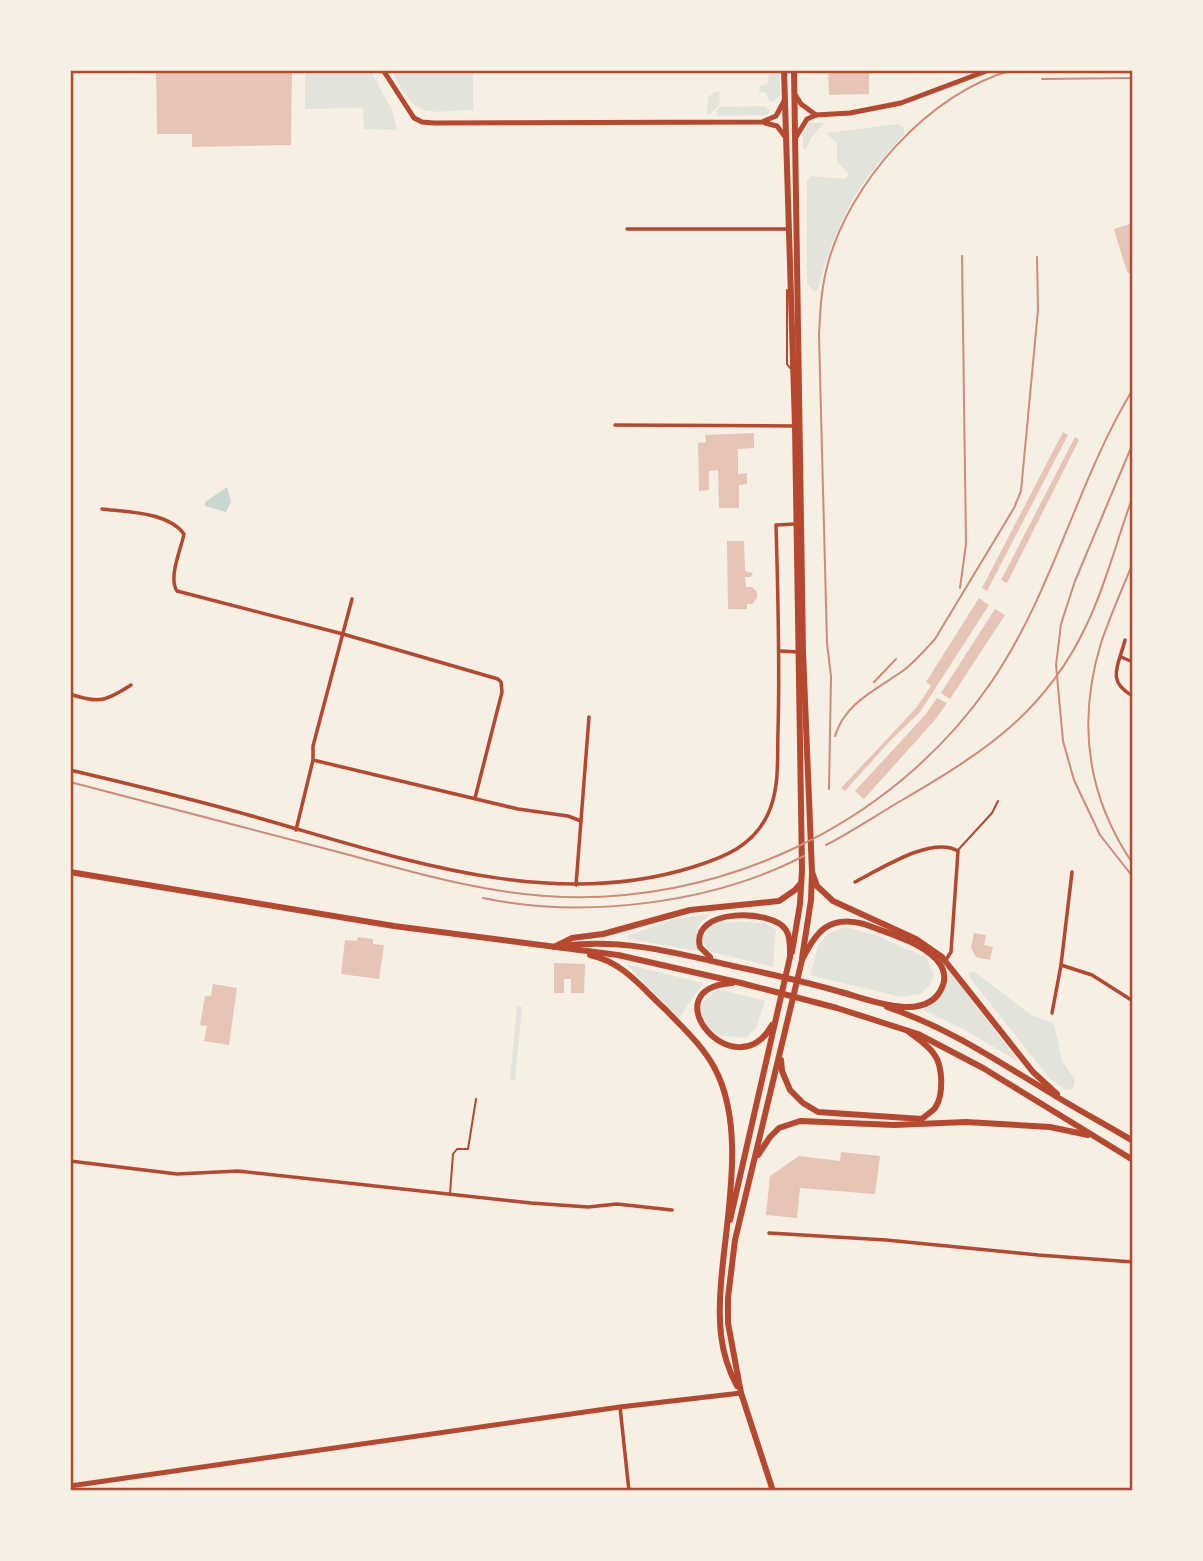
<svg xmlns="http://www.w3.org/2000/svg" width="1203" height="1561" viewBox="0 0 1203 1561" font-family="Mulish,sans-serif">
  <rect width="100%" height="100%" fill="#f6efe4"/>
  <g fill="#e2e4dc">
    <path d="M305,70H370L392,110L397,130L364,129L363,108L305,109Z"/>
    <path d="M391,70H473V110C419,112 419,120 391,70Z"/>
    <path d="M769,70H780V95L773,103L768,99L766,93L759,92L760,86L768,84Z"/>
    <path d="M715,92H719L720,104L709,115L707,114L708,97Z"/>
    <path d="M765,106L770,111L767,115L717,116L716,110L720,107Z"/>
    <path d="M809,123H824L811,138L806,149H803V127Z"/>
    <path d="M898,124L904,128V134C892,148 880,161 869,175C843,210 829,248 818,289L814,292L807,283V181L811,176L845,179L849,174L837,162V143L826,133Z"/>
    <path d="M708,914L711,915C695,923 694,936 698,951L628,939L627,936L671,920Z"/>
    <path d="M743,922L765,923L776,930L773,967L708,951L703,939C710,921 725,922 743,922Z"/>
    <path d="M846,927L876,935L927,958L934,976L930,985L920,994L901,997L810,975L819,944L828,933Z"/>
    <path d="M626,964L703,983L679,1018Z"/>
    <path d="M949,971L955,978L1019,1062L965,1030L923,1010C941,1001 945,989 949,971Z"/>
    <path d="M970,972H975L1031,1015L1054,1023L1062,1061L1075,1080L1073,1089L1066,1090L1050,1079L969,977Z"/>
    <path d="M718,989L765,1001L756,1028L746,1038L717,1035C698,1014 693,1007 718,989Z"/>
    <path d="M517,1006L522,1007L515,1080L510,1079Z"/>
  </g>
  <path fill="#c9d6d2" d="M227,487L231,502L226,512L205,506V502Z"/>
  <g fill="#e6c5b7">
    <path d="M156,70H292L291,145L192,147V134H157Z"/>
    <path d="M828,70H869V94L829,95Z"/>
    <path d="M1133,223V275L1127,272L1114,229Z"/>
    <path d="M1063,432L1068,435L987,591L982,588Z"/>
    <path d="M754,433V448L738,449V474L747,473V484L739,485V508H719L718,470L709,471V490L699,491L698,443L706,442L705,435Z"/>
    <path d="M1075,437L1079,440L1007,583L1001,580Z"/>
    <path d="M727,541H744L745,571L753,573L751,577H745L746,587H752L757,592V598L752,604H747V609H728Z"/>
    <path d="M979,598L989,605L920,712L890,741L845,791L841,788L916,708L931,686L926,682Z"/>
    <path d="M995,609L1005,615L950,699L941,693Z"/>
    <path d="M937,698L947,703L934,721L864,799L855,791L926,714Z"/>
    <path d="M974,933L986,935L984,945L993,947L990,960L976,957L971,948Z"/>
    <path d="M358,937L373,939V944L384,945L379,979L341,974L345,940L357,941Z"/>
    <path d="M554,963L585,964L584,993H571V979H564V993H554Z"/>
    <path d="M213,984L237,988L229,1045L204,1041L207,1026L200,1025L205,996H211Z"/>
    <path d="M841,1152L880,1156L875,1194L800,1188L797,1218L766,1215L770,1176L799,1156L840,1161Z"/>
  </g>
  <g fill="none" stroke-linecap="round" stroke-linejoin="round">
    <g stroke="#b5482f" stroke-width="2">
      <path d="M787,290V364L790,368"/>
      <path d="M958,850L992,813L998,801"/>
      <path d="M450,1193L453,1154L457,1149H468L476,1099"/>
    </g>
    <g stroke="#b5482f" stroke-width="3.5">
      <path d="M627,229H788"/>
      <path d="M615,425L795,426"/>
      <path d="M102,509C127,512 168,512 184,534C181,549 168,578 177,591L343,634L498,679L501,682L502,692L475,798"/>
      <path d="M1125,640C1119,665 1105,681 1133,696"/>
      <path d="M780,651L799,652"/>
      <path d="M1121,657L1133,662"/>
      <path d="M70,694C99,704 106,701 131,685"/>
      <path d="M313,760L518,809L568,816L581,821"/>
      <path d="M70,770C125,783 180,796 234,811C381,851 541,915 693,867C725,857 753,846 768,814C780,788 777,758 778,731C780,662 778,593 776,525L795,524"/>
      <path d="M296,830L313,760V746L352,599"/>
      <path d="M855,882C879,870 932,835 958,851L951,952L945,961"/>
      <path d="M576,885L589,717"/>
      <path d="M1061,965L1092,975L1133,1001"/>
      <path d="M1052,1013L1061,965L1072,872"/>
      <path d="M70,1161L177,1174L238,1171L531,1203L588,1207L617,1204L672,1210"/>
      <path d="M769,1233L886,1240L1038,1255L1133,1262"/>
      <path d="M620,1407L629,1491"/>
    </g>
    <path stroke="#b5482f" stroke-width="5" d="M70,1486L620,1407L741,1393"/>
    <g stroke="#b5482f" stroke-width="5">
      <path d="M383,70L414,118L422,122L434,123L762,122L776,116L784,101"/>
      <path d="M796,96L801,104L816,115"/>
      <path d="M765,123L777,126L786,138"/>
      <path d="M796,137L807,119L816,115L850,113L901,103L989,70"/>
    </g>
    <g stroke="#b5482f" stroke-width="6">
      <path d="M784,70L795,426L802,870L800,904L792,952"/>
      <path d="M794,70L803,652L812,872L811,900L802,958"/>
      <path d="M554,947L572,938L603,934L690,910L779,901L795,890L801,883"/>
    </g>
    <g stroke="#b5482f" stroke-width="6">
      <path d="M70,872L394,926L618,955L741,983L837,1008L918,1034L983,1068L1133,1160"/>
      <path d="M812,872L817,886L833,901L916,939L942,957L1033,1072L1057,1094"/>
      <path d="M563,946C621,938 677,953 733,966C770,974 808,982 844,993"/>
      <path d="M590,955C623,962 642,988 666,1010C683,1028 702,1045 714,1067C747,1127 726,1217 721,1283C718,1320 719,1353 737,1386"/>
      <path d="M710,957L700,947C690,907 773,909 786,930C791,938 790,948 790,957L730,1220"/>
      <path d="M732,983C649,989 736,1091 772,1025"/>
      <path d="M887,1007C949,1028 994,1059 1049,1092C1076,1109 1105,1124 1133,1141"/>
      <path d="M781,1060L782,1071L790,1090L803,1103L818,1112L922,1119C926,1115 932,1112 935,1108C944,1095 943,1066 934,1054C928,1045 917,1038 909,1032"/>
      <path d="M758,1155L770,1137L779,1128L800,1121L894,1125L966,1122L1050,1127L1088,1135"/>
      <path d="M773,1491L741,1393L728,1323V1298L735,1240L802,960C816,931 829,915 864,924C887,933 919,941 937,960C943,967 946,976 943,985C929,1025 869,1000 841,992"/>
    </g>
    <g stroke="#cf8b77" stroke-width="2">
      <path d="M1042,79L1133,78"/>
      <path d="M1133,443L1075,581L1061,624L1056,665L1063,741L1074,780L1100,835L1133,877"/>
      <path d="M1133,563C1122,589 1110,616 1101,643C1077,722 1086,795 1133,864"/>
      <path d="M960,588L966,544L962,256"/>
      <path d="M874,682L896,659"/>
      <path d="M835,736C845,702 878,689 904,670C916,661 925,650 935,639L1014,508L1021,491L1038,310L1037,257"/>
      <path d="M70,782C161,806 251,829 342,853C409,871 476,891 545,896C717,908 892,826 990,684C1053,593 1076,483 1133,389"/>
      <path d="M829,789L831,677L827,643L819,336C820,313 821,290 827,267C848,184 929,92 1013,70"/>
      <path d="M826,845C853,831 878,814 904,799C984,752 1045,713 1086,626C1106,585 1117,539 1133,496"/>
      <path d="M483,898C585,919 711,904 804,856"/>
    </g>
  </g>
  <rect width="1203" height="1561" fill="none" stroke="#f6efe4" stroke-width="144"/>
  <rect x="72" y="72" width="1059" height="1417" fill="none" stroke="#b5482f" stroke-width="2.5"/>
</svg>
